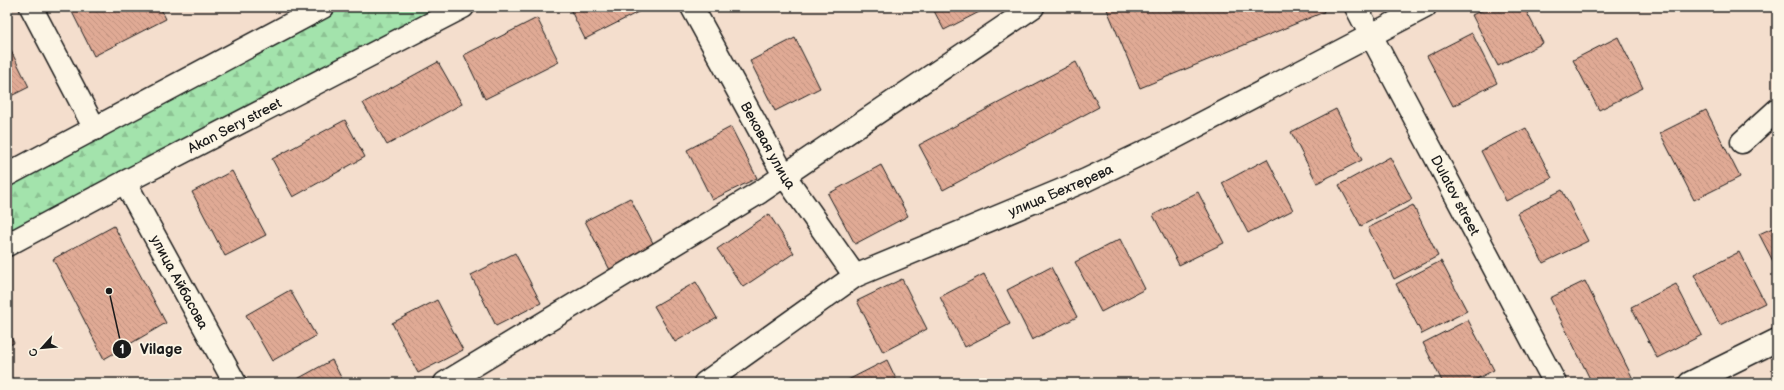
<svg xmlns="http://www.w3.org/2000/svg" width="1784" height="390" viewBox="0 0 1784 390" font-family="'Balsamiq Sans',sans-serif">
  <defs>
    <pattern id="forest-firs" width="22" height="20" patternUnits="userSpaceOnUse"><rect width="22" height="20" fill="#a3e3ac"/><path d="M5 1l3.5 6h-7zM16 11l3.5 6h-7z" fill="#8cc293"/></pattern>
    <pattern id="building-back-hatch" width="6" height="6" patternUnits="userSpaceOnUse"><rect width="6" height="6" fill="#e0aa95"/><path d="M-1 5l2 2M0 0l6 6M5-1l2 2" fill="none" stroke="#c09280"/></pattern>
  </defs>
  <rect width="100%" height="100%" fill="#f4decd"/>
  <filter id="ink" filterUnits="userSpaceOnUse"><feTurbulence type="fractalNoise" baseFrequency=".025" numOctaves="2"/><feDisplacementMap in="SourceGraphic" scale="8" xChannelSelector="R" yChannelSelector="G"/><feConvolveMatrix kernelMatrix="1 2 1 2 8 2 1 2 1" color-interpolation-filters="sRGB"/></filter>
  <g filter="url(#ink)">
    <path fill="url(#forest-firs)" stroke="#608064" d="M345,7H444L7,235V184Z"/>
    <g fill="url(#building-back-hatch)" stroke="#1c1c1c">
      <path d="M77,7H160L166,19L94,56L71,10Z"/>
      <path d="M569,7H648L585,39Z"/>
      <path d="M932,7H989L944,30Z"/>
      <path d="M1106,7H1322L1324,12L1140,88Z"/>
      <path d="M1489,7H1524L1543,43L1498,66L1472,15Z"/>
      <path d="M537,18L559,62L485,99L464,55Z"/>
      <path d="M1472,33L1497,83L1453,106L1427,56Z"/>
      <path d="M1618,37L1643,88L1599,110L1573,60Z"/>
      <path d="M795,38L820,88L775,111L750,61Z"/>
      <path d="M10,49L29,87L7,98V51Z"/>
      <path d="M438,62L462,104L387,145L363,103Z"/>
      <path d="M1076,62L1099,107L943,190L919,145Z"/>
      <path d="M1336,109L1362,160L1317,183L1291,132Z"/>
      <path d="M1706,110L1740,177L1694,200L1660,133Z"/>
      <path d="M345,120L365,157L293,197L272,159Z"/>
      <path d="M731,127L757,178L712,200L687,150Z"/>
      <path d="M1526,128L1552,178L1506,201L1481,151Z"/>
      <path d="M1390,157L1412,199L1361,226L1339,185Z"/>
      <path d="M1267,159L1293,210L1248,233L1222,183Z"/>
      <path d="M881,165L908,216L855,244L828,194Z"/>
      <path d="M232,171L266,235L225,256L192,192Z"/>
      <path d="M1562,190L1588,241L1543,263L1517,213Z"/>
      <path d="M1198,192L1224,243L1179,265L1153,215Z"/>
      <path d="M630,198L656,249L611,272L585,221Z"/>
      <path d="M1413,205L1438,256L1394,279L1368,228Z"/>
      <path d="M769,214L794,253L743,287L717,249Z"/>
      <path d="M114,226L166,323L104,359L53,259Z"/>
      <path d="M1777,226V269L1759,234Z"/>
      <path d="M1120,239L1145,289L1101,312L1075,262Z"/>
      <path d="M1739,252L1765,303L1720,325L1694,275Z"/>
      <path d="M515,253L541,303L496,326L471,275Z"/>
      <path d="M1441,261L1467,311L1422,334L1396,284Z"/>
      <path d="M1051,267L1077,317L1032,340L1007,290Z"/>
      <path d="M984,274L1010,324L965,347L940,297Z"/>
      <path d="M902,279L927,329L883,352L857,301Z"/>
      <path d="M1585,281L1635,383H1592L1550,298Z"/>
      <path d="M696,282L717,318L675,342L654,306Z"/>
      <path d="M1676,284L1702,335L1657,358L1631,307Z"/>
      <path d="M290,290L316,336L272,361L246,315Z"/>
      <path d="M437,300L463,350L418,373L392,323Z"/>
      <path d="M1468,320L1494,370L1469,383H1443L1423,343Z"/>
      <path d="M7,329L14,343L7,346Z"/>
      <path d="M332,360L344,383H292V382Z"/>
      <path d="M887,360L898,383H842Z"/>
    </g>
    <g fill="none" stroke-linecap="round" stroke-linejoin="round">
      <defs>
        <g id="minor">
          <path d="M31,7L95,129"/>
          <path id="s1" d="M692,7L784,175L855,276"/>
          <path id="s2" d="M1356,7L1555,383"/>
          <path d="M1742,142L1777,110"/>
          <path id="s3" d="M125,182L235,383"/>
          <path d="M445,383L760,192L1033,7"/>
          <path id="s4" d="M705,383L855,276L1086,180L1172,139L1425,7"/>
          <path d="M1690,383L1777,340"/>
        </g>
        <g id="tertiary">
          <path d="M7,175L323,7"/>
          <path id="s5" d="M7,245L125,182L463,7"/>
        </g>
      </defs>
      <use href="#minor" stroke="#1c1c1c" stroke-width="25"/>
      <use href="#tertiary" stroke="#1c1c1c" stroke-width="25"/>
      <use href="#minor" stroke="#fcf5e5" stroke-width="22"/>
      <use href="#tertiary" stroke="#fcf5e5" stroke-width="22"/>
    </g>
  </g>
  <g text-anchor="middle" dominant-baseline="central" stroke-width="3.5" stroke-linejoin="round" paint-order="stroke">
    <g font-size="14" fill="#1c1c1c" stroke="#fcf5e5">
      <text stroke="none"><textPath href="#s5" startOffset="257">Akan Sery street</textPath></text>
      <text stroke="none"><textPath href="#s1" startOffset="158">Вековая улица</textPath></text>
      <text stroke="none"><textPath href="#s4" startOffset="407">улица Бехтерева</textPath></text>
      <text stroke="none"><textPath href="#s2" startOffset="213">Dulatov street</textPath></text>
      <text stroke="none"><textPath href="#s3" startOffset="114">улица Айбасова</textPath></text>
    </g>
  </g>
  <path fill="none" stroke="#1c1c1c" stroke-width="1.5" d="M109 291L122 349"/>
  <g fill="#1c1c1c" stroke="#fcf5e5" stroke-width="1.5">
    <circle cx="109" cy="291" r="4"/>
    <circle cx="122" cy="349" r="10"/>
  </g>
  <g font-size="12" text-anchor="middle" font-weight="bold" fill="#fff">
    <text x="122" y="353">1</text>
  </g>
  <g font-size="15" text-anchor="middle" font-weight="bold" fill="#1c1c1c" stroke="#fcf5e5" stroke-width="3.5" stroke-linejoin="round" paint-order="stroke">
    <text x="161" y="354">Vilage</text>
  </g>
  <rect width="1784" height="390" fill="none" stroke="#fcf5e5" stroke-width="24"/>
  <rect x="12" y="12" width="1760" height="366" fill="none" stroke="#1c1c1c" stroke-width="1.5" filter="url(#ink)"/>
  <g transform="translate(42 348) rotate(243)" stroke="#fcf5e5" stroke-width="3" paint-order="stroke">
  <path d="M0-3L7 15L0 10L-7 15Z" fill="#1c1c1c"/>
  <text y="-6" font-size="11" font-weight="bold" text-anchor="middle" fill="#1c1c1c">С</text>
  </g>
</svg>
